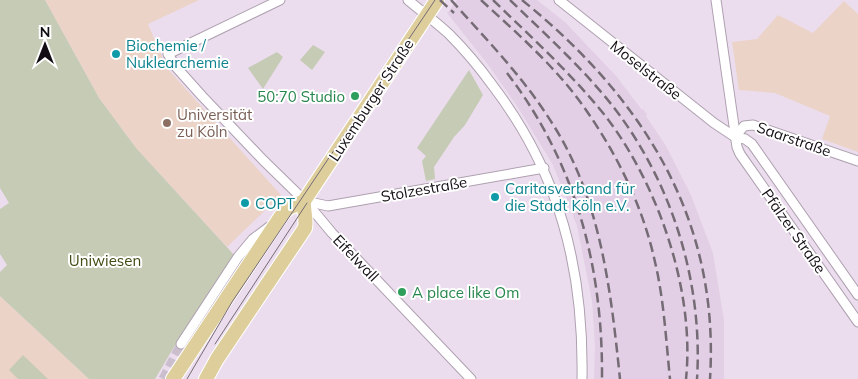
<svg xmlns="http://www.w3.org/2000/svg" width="858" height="379" viewBox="0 0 858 379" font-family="Mulish,sans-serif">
  <rect width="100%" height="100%" fill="#ecddee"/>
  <path fill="#e2cfe5" d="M457,0H537L565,22L599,58L617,77L642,110L643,109L647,114L646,116L666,146L691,195L713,253L724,320V379H594L595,346L592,301L577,226L553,165L517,106L489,66L447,13Z"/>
  <g fill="#ebd3c8">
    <path d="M45,0H199L148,24L167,68L281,195L227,247L136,148L99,98Z"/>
    <path d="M844,1L858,14V152L822,139L830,116L775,93L739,90L732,42L757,39L778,15L813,33Z"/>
    <path d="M0,296L89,379H0Z"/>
  </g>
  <g fill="#c5cbb5">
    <path d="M0,0H45L99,98L136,148L235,256L177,342L155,379H89L0,296V272L7,265L0,254V209L9,203L0,188Z"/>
    <path d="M313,45L325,52L312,70L300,60Z"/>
    <path d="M277,52L283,57L263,89L248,68Z"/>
    <path d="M469,70L483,95L465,125L454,137L434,167L435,179L426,181L422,161L426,156L417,148Z"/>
    <path d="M23,355L48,379H18L9,370Z"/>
  </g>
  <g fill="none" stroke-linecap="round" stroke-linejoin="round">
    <path stroke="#cbbecd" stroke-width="9" stroke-dasharray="9 4.5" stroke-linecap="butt" d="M163,379L181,344"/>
    <defs>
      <g id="minor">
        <path d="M280,0L168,54L176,67L202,96L263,160L307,203L332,233L471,379"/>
        <path d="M408,0C421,11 436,22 449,34C465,50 480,68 493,86C560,174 584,270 582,379"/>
        <path d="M559,0L714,123L735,137L745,139L752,144L858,295"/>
        <path d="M716,0L737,147L740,154L858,322"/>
        <path d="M735,137L744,126L753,125L858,161"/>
        <path d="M305,201L328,206L544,168"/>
        <path d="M181,344L238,257L253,239L269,227"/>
      </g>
      <g id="primary">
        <path d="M173,379L281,216L287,209L304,201"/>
        <path d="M206,379L217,359L305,228C307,219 303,210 304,201L437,0"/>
      </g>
    </defs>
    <use href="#minor" stroke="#aea0b0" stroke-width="11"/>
    <use href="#primary" stroke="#fff" stroke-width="16"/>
    <use href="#minor" stroke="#fff" stroke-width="9"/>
    <use href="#primary" stroke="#dece9c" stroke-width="14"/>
    <g stroke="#756b75" stroke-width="1">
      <path d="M215,344L307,203"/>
      <path d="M187,379L232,302L435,0"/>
    </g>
    <g stroke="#756b75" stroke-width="2.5" stroke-dasharray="10 5" stroke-linecap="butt">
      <path d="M440,0L454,13"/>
      <path d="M451,0C487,40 524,78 552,123C601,199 611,292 620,379"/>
      <path d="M481,0C518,34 558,69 586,110C618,156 643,207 655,262C664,300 666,340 670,379"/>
      <path d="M493,0C532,38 573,75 607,118C659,187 695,292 686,379"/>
      <path d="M510,0C546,35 584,69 615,109C673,185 703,284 697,379"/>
      <path d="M522,0C643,98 720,219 710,379"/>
      <path d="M507,73C576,163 603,267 602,379"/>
    </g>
  </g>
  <g fill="#0f9aa8" stroke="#fff" stroke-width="2">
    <circle cx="116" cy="54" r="5"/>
    <circle cx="495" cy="197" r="5"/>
    <circle cx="245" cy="203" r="5"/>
  </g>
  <g fill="#2e9e5b" stroke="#fff" stroke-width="2">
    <circle cx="355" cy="96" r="5"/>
    <circle cx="402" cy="292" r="5"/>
  </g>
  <circle fill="#8d6e63" stroke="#fff" stroke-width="2" cx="167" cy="123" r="5"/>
  <g text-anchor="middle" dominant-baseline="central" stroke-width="4" stroke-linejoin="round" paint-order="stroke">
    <g font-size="15" fill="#0d838f" stroke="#fff" text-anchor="start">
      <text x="126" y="45">Biochemie /<tspan x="126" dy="17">Nuklearchemie</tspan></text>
      <text x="505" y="188">Caritasverband für<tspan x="505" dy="17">die Stadt Köln e.V.</tspan></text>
      <text x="255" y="203">COPT</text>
    </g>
    <g font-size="15" fill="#120d12" stroke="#fff">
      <text transform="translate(646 70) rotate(38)">Moselstraße</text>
      <text transform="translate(371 100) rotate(-57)">Luxemburger Straße</text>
      <text transform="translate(794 139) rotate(19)">Saarstraße</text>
      <text transform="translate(424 189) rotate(-10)">Stolzestraße</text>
      <text transform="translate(794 231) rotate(55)">Pfälzer Straße</text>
      <text transform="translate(356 258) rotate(46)">Eifelwall</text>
    </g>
    <g font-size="15" fill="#27864d" stroke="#fff" text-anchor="end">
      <text x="345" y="96">50:70 Studio</text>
      <text x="412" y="292" text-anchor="start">A place like Om</text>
    </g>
    <g font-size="15" fill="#785e54" stroke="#fff" text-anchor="start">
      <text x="177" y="114">Universität<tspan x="177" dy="17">zu Köln</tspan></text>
    </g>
    <g font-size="15" fill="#404b12" stroke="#fff">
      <text x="105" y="260">Uniwiesen</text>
    </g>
  </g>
  <g transform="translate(45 45)" stroke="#ffffff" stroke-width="4" paint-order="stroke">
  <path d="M0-4L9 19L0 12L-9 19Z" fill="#120d12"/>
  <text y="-8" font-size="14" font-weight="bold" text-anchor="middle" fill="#120d12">N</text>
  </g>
</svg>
